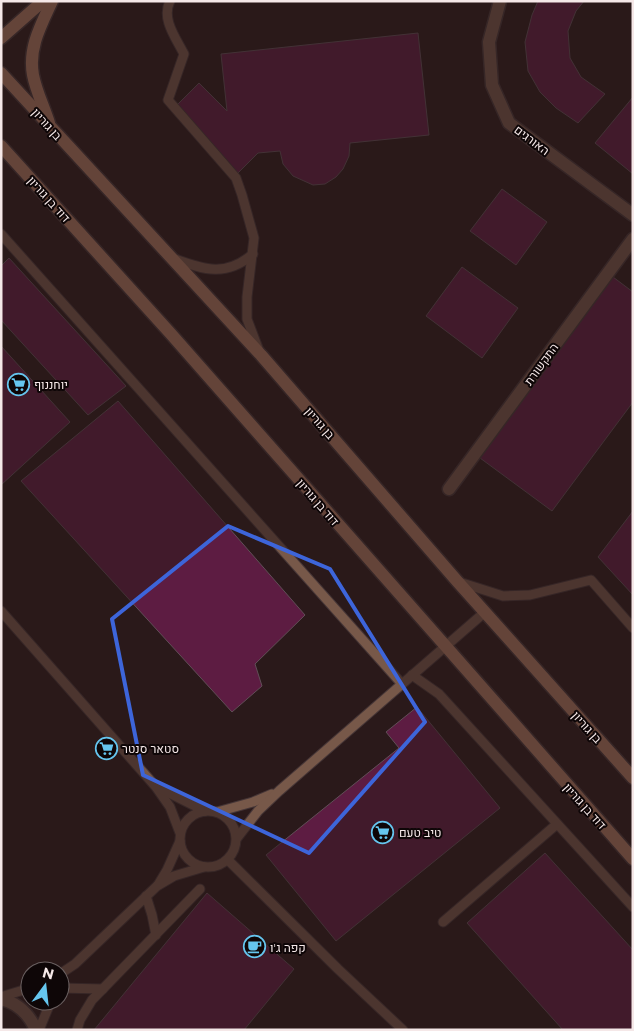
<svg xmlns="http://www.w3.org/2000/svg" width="634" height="1031" viewBox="0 0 634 1031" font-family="Montserrat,Heebo,sans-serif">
  <rect width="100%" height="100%" fill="#2a191a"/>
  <g fill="#5d1c42" stroke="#614e57">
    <path d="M538,1H584L576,11L568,31L570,58L581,77L605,94L578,123L556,108L540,92L528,71L525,42L532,15Z"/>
    <path d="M418,33L429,135L350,143L349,156L343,169L336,177L325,184L313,185L293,176L283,164L280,151L258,153L236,175L171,111L199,83L227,111L221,54Z"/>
    <path d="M633,97V174L595,143Z"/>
    <path d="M502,189L547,222L516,265L470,231Z"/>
    <path d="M9,258L126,386L88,415L1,320V266Z"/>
    <path d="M462,267L518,308L482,358L426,316Z"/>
    <path d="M613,277L633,292V402L552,511L480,458Z"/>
    <path d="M1,346L70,422L1,485Z"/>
    <path d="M118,401L305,615L255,664L262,686L232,712L21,481Z"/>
    <path d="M633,511V595L598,557Z"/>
    <path d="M417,707L500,808L336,941L266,855L399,748L386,732Z"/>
    <path d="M545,853L633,950V1030H563L467,923Z"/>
    <path d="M207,893L294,969L244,1030H94Z"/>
  </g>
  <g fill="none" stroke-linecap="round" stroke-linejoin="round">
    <defs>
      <g id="service">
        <path d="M170,1C161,19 176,38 184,54L168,100L236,178L242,195L254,238L247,297V319L258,348"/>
        <path d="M1,234L402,684"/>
        <path d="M175,259C205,270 226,277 253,254"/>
        <path d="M459,582L503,596L530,595L591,580L633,628"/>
        <path d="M1,611L156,787L170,807L180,833"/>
        <path d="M412,675L439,694L633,907"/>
        <path d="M159,788L205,811"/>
        <circle cx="208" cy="839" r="28"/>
        <path d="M217,812L253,802L272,794"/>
        <path d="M237,838L258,811L279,791L485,612"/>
        <path d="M228,860L338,969L403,1030"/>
        <path d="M158,885L167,870L180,841"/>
        <path d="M146,896L152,915L156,935"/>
        <path d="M443,922L557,824"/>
        <path d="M60,974L75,964L157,886L174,876L204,867"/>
        <path d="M60,988L103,989"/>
        <path d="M1,997L30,988"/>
        <path d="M39,1030L51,1001"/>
        <path d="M77,1030L80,1020L92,1000L200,889"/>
      </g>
      <path id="minor" d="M449,489L633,239"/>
      <g id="tertiary">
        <path d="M500,1L489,42L492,85L509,123L633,215"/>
        <path d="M1,999C18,1003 29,1014 36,1030"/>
      </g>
      <g id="secondary">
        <path d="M1,38L43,1"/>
        <path d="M1,73L261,355L457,581L633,778"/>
        <path d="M49,123C44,107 36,91 33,75C28,48 41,25 52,1"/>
        <path d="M1,146L171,334L633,859"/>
      </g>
    </defs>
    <use href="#service" stroke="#463637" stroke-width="11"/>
    <use href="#minor" stroke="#463637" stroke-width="15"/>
    <use href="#tertiary" stroke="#463637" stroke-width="15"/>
    <use href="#secondary" stroke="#463637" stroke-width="15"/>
    <use href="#service" stroke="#775849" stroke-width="9"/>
    <use href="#minor" stroke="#775849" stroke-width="12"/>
    <use href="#tertiary" stroke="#775849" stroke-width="12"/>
    <use href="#secondary" stroke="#aa7861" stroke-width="12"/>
  </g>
  <path d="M0 0H634V1031H0ZM228,526L330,569L425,722L309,853L143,775L112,619Z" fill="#2a191a" fill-opacity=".55" fill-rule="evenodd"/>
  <path fill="none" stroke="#3d65da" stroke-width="4" stroke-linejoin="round" d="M228,526L330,569L425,722L309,853L143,775L112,619Z"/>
  <defs>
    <symbol id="supermarket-ring" viewBox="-11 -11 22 22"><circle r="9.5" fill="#0e0607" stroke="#65c5ee" stroke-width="1.5"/><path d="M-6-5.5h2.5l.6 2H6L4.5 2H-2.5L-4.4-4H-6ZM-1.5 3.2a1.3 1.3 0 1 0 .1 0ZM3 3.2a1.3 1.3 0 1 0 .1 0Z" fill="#65c5ee"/></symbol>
    <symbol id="cafe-ring" viewBox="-11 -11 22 22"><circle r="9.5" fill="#0e0607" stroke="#65c5ee" stroke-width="1.5"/><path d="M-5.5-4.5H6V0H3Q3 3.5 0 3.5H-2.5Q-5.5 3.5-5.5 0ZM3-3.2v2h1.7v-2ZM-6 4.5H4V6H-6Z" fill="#65c5ee"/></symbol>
  </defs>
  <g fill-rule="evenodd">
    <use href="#supermarket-ring" x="6" y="372" width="25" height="25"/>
    <use href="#supermarket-ring" x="94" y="736" width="25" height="25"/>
    <use href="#supermarket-ring" x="370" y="820" width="25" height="25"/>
    <use href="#cafe-ring" x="242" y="934" width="25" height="25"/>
  </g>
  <g text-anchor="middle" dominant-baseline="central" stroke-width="4" stroke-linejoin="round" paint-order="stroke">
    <g font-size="12" fill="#f5e8e8" stroke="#0e0607">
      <text transform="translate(47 124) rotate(48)">בן גוריון</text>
      <text transform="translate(532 140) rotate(37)">האורגים</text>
      <text transform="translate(49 199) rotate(48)">דוד בן גוריון</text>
      <text transform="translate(541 364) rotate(-54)">התקשורת</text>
      <text transform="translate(320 423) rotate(49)">בן גוריון</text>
      <text transform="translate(318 502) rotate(49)">דוד בן גוריון</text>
      <text transform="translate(587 727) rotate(48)">בן גוריון</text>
      <text transform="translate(585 806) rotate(48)">דוד בן גוריון</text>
    </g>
    <g font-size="12" fill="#f5e8e8" stroke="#0e0607" text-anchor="start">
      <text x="34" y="384">יוחננוף</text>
      <text x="122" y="748">סטאר סנטר</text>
      <text x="399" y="832">טיב טעם</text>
      <text x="270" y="947">קפה ג'ו</text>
    </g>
  </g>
  <rect width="634" height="1031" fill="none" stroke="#f5e8e8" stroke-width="5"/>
  <g transform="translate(45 986) rotate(15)"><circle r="24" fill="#0e0607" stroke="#6a6061"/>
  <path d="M0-4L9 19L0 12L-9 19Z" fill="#65c5ee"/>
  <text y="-8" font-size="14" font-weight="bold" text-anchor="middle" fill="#f5e8e8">N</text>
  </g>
</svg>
